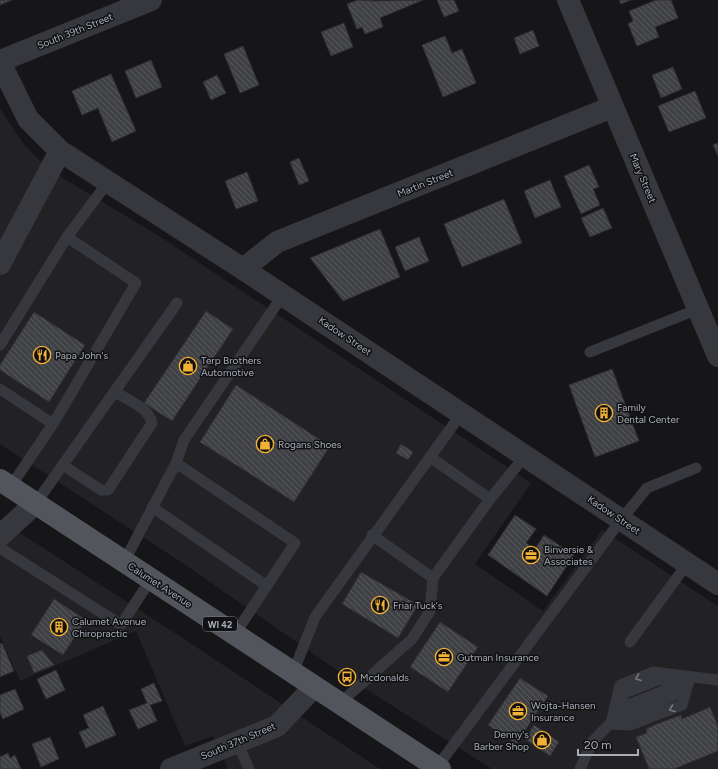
<svg xmlns="http://www.w3.org/2000/svg" width="718" height="769" viewBox="0 0 718 769" font-family="Figtree,sans-serif">
  <defs>
    <pattern id="building-back-hatch" width="6" height="6" patternUnits="userSpaceOnUse"><rect width="6" height="6" fill="#404145"/><path d="M-1 5l2 2M0 0l6 6M5-1l2 2" fill="none" stroke="#595a5e"/></pattern>
  </defs>
  <rect width="100%" height="100%" fill="#161618"/>
  <g fill="#222225">
    <path d="M0,109L23,143L38,159L63,178L159,236L531,483L475,564L543,611L602,530L718,606V769H492L347,677L184,564L0,444Z"/>
    <path d="M0,520L181,637L380,769H228L213,736L185,746L136,631L20,681L0,636Z"/>
  </g>
  <g fill="url(#building-back-hatch)" stroke="#303034">
    <path d="M0,0H12L0,5Z"/>
    <path d="M358,0L375,1L423,0L380,18L383,27L365,34L362,27L357,29L347,4Z"/>
    <path d="M437,0H454L459,11L444,17Z"/>
    <path d="M619,0H631L621,4Z"/>
    <path d="M656,0H671L678,18L655,27L659,37L637,46L628,24L633,21L629,11Z"/>
    <path d="M344,23L353,47L331,56L321,32Z"/>
    <path d="M533,30L539,46L520,54L514,38Z"/>
    <path d="M445,36L452,53L462,49L476,83L443,97L422,45Z"/>
    <path d="M243,46L259,85L240,93L224,54Z"/>
    <path d="M151,60L162,87L136,98L125,71Z"/>
    <path d="M673,67L682,89L661,98L652,75Z"/>
    <path d="M111,74L136,131L112,142L98,108L82,115L72,91Z"/>
    <path d="M217,75L226,93L211,100L203,82Z"/>
    <path d="M695,91L706,118L669,132L658,106Z"/>
    <path d="M718,143V156L713,145Z"/>
    <path d="M299,158L309,181L299,185L290,162Z"/>
    <path d="M589,165L599,187L593,189L600,205L581,214L564,176Z"/>
    <path d="M247,172L258,201L236,209L225,181Z"/>
    <path d="M550,180L561,207L535,218L524,191Z"/>
    <path d="M504,199L522,243L462,267L444,224Z"/>
    <path d="M603,208L612,228L590,237L581,218Z"/>
    <path d="M380,229L400,277L343,301L310,258Z"/>
    <path d="M419,237L429,261L405,271L395,247Z"/>
    <path d="M206,311L233,329L172,421L144,403Z"/>
    <path d="M34,312L85,345L49,402L0,370V365Z"/>
    <path d="M612,369L639,441L595,457L569,385Z"/>
    <path d="M236,385L330,446L294,502L200,442Z"/>
    <path d="M401,444L413,452L408,460L396,453Z"/>
    <path d="M515,515L536,529L526,543L535,549L544,535L574,555L547,596L488,555Z"/>
    <path d="M361,572L418,605L398,638L342,604Z"/>
    <path d="M54,599L86,620L63,655L31,635Z"/>
    <path d="M440,622L478,647L448,692L410,667Z"/>
    <path d="M2,643L14,671L0,677V644Z"/>
    <path d="M42,650L54,665L34,673L27,656Z"/>
    <path d="M56,670L65,690L46,699L37,679Z"/>
    <path d="M520,678L548,696L516,744L488,725Z"/>
    <path d="M154,683L162,701L150,705L157,721L138,729L129,710L147,703L141,689Z"/>
    <path d="M15,689L24,709L3,719L0,713V695Z"/>
    <path d="M103,706L116,735L86,748L79,732L89,728L83,715Z"/>
    <path d="M710,707L718,726V751L674,769H649L636,737L647,733L646,729L654,725L681,715L682,719Z"/>
    <path d="M534,725L559,742L550,756L525,739Z"/>
    <path d="M50,737L59,759L41,767L32,744Z"/>
    <path d="M8,753L10,758L15,755L21,769H0V757Z"/>
  </g>
  <g fill="none" stroke-linecap="round" stroke-linejoin="round">
    <g stroke="#37383d" stroke-width="11">
      <path d="M0,345L67,237L108,182"/>
      <path d="M590,352L698,309"/>
      <path d="M0,389L53,424L11,486"/>
      <path d="M53,424L136,283L67,237"/>
      <path d="M430,457L490,499"/>
      <path d="M176,463L295,543L235,634"/>
      <path d="M64,466L101,490H108L152,423C149,408 128,400 115,392"/>
      <path d="M36,503L177,303"/>
      <path d="M152,507L267,586"/>
      <path d="M372,535L433,578"/>
      <path d="M0,548L121,625L151,579"/>
      <path d="M124,562L176,463L184,440L283,295"/>
      <path d="M630,642L687,564"/>
      <path d="M293,673L315,617L461,414"/>
      <path d="M340,703L412,639L430,611L433,578L490,499L525,456"/>
      <path d="M619,706L625,693L658,680L669,679"/>
      <path d="M615,722L673,696L685,682"/>
      <path d="M611,724L620,685L653,672L718,680"/>
      <path d="M611,724L630,725L682,705L690,677"/>
      <path d="M237,742L249,769"/>
      <path d="M437,767L621,520L647,488L696,468"/>
      <path d="M580,769L592,742L628,705L663,691L690,677"/>
    </g>
    <g stroke="#37383d" stroke-width="22">
      <path d="M568,0L718,356"/>
      <path d="M0,61L151,0"/>
      <path d="M0,62L28,119L60,151L243,269L718,584"/>
      <path d="M0,264L60,151"/>
      <path d="M243,269L277,242L612,107"/>
      <path d="M0,536L36,503"/>
      <path d="M171,769L277,726L314,687"/>
    </g>
    <path stroke="#53555c" stroke-width="22" d="M0,480L440,769"/>
  </g>
  <defs><path id="oneway-chevron" d="M-2-3.5L2.5 0L-2 3.5" fill="none" stroke-width="1.6" stroke-linecap="round" stroke-linejoin="round"/></defs>
  <g stroke="#757881">
    <use href="#oneway-chevron" transform="translate(638 678) rotate(160)"/>
    <use href="#oneway-chevron" transform="translate(672 709) rotate(159)"/>
  </g>
  <defs>
    <symbol id="restaurant-ring" viewBox="-11 -11 22 22"><circle r="9.5" fill="#111113" stroke="#f2b134" stroke-width="1.5"/><path d="M-5-6h1v4h1v-4h1v4h1v-4h1v5L-1.5 .5V6h-2V.5L-5-1ZM5-6V6H3V1.5H1.5Q1.5-4 5-6Z" fill="#f2b134"/></symbol>
    <symbol id="shop-ring" viewBox="-11 -11 22 22"><circle r="9.5" fill="#111113" stroke="#f2b134" stroke-width="1.5"/><path d="M-5-2.5h2.3a2.7 3.5 0 0 1 5.4 0H5L5.5 6h-11ZM-1.5-2.5h3a1.5 2.3 0 0 0-3 0Z" fill="#f2b134"/></symbol>
    <symbol id="building-ring" viewBox="-11 -11 22 22"><circle r="9.5" fill="#111113" stroke="#f2b134" stroke-width="1.5"/><path d="M-4-6H4V6H1V3H-1V6H-4ZM-2.5-4.3h1.7v1.8h-1.7ZM.8-4.3h1.7v1.8H.8ZM-2.5-1h1.7V.8h-1.7ZM.8-1h1.7V.8H.8Z" fill="#f2b134"/></symbol>
    <symbol id="office-ring" viewBox="-11 -11 22 22"><circle r="9.5" fill="#111113" stroke="#f2b134" stroke-width="1.5"/><path d="M-6-3h4V-5.5h4V-3h4V5H-6ZM-1-4.5V-3h2v-1.5ZM-6 0V1H6V0Z" fill="#f2b134"/></symbol>
    <symbol id="bus-ring" viewBox="-11 -11 22 22"><circle r="9.5" fill="#111113" stroke="#f2b134" stroke-width="1.5"/><path d="M-5-6H5V4H4V6H2V4H-2V6H-4V4H-5ZM-3.5-4V0h7V-4ZM-3.5 1.2v1.5H-2V1.2ZM2 1.2v1.5H3.5V1.2Z" fill="#f2b134"/></symbol>
  </defs>
  <g fill-rule="evenodd">
    <use href="#restaurant-ring" x="32" y="345" width="20" height="20"/>
    <use href="#shop-ring" x="178" y="356" width="20" height="20"/>
    <use href="#building-ring" x="594" y="403" width="20" height="20"/>
    <use href="#shop-ring" x="255" y="434" width="20" height="20"/>
    <use href="#office-ring" x="521" y="545" width="20" height="20"/>
    <use href="#restaurant-ring" x="370" y="595" width="20" height="20"/>
    <use href="#building-ring" x="49" y="617" width="20" height="20"/>
    <use href="#office-ring" x="434" y="647" width="20" height="20"/>
    <use href="#bus-ring" x="337" y="667" width="20" height="20"/>
    <use href="#office-ring" x="508" y="701" width="20" height="20"/>
    <use href="#shop-ring" x="532" y="730" width="20" height="20"/>
  </g>
  <g text-anchor="middle" dominant-baseline="central" stroke-width="3" stroke-linejoin="round" paint-order="stroke">
    <rect fill="#111113" stroke="#7b7e86" stroke-width="1" x="203" y="617" width="34" height="14" rx="3"/>
    <g font-size="9" font-weight="bold" fill="#a8adb8">
      <text x="220" y="624">WI 42</text>
    </g>
    <g font-size="10" fill="#a8adb8" stroke="#111113">
      <text transform="translate(75 31) rotate(-22)">South 39th Street</text>
      <text transform="translate(643 178) rotate(67)">Mary Street</text>
      <text transform="translate(425 183) rotate(-22)">Martin Street</text>
      <text transform="translate(345 336) rotate(34)">Kadow Street</text>
      <text transform="translate(614 515) rotate(34)">Kadow Street</text>
      <text transform="translate(160 585) rotate(33)">Calumet Avenue</text>
      <text transform="translate(238 741) rotate(-23)">South 37th Street</text>
    </g>
    <g font-size="10" fill="#a8adb8" stroke="#111113" text-anchor="start">
      <text x="55" y="355">Papa John's</text>
      <text x="201" y="360">Terp Brothers<tspan x="201" dy="12">Automotive</tspan></text>
      <text x="617" y="407">Family<tspan x="617" dy="12">Dental Center</tspan></text>
      <text x="278" y="444">Rogans Shoes</text>
      <text x="544" y="549">Binversie &amp;<tspan x="544" dy="12">Associates</tspan></text>
      <text x="393" y="605">Friar Tuck's</text>
      <text x="72" y="621">Calumet Avenue<tspan x="72" dy="12">Chiropractic</tspan></text>
      <text x="457" y="657">Gutman Insurance</text>
      <text x="360" y="677">Mcdonalds</text>
      <text x="531" y="705">Wojta-Hansen<tspan x="531" dy="12">Insurance</tspan></text>
      <text x="529" y="734" text-anchor="end">Denny's<tspan x="529" dy="12">Barber Shop</tspan></text>
    </g>
  </g>
  <path d="M578 749v6h60v-6" fill="none" stroke="#a8adb8" stroke-width="2"/>
  <text x="584" y="749" font-size="12" fill="#a8adb8" stroke="#111113" stroke-width="3" paint-order="stroke">20 m</text>
</svg>
